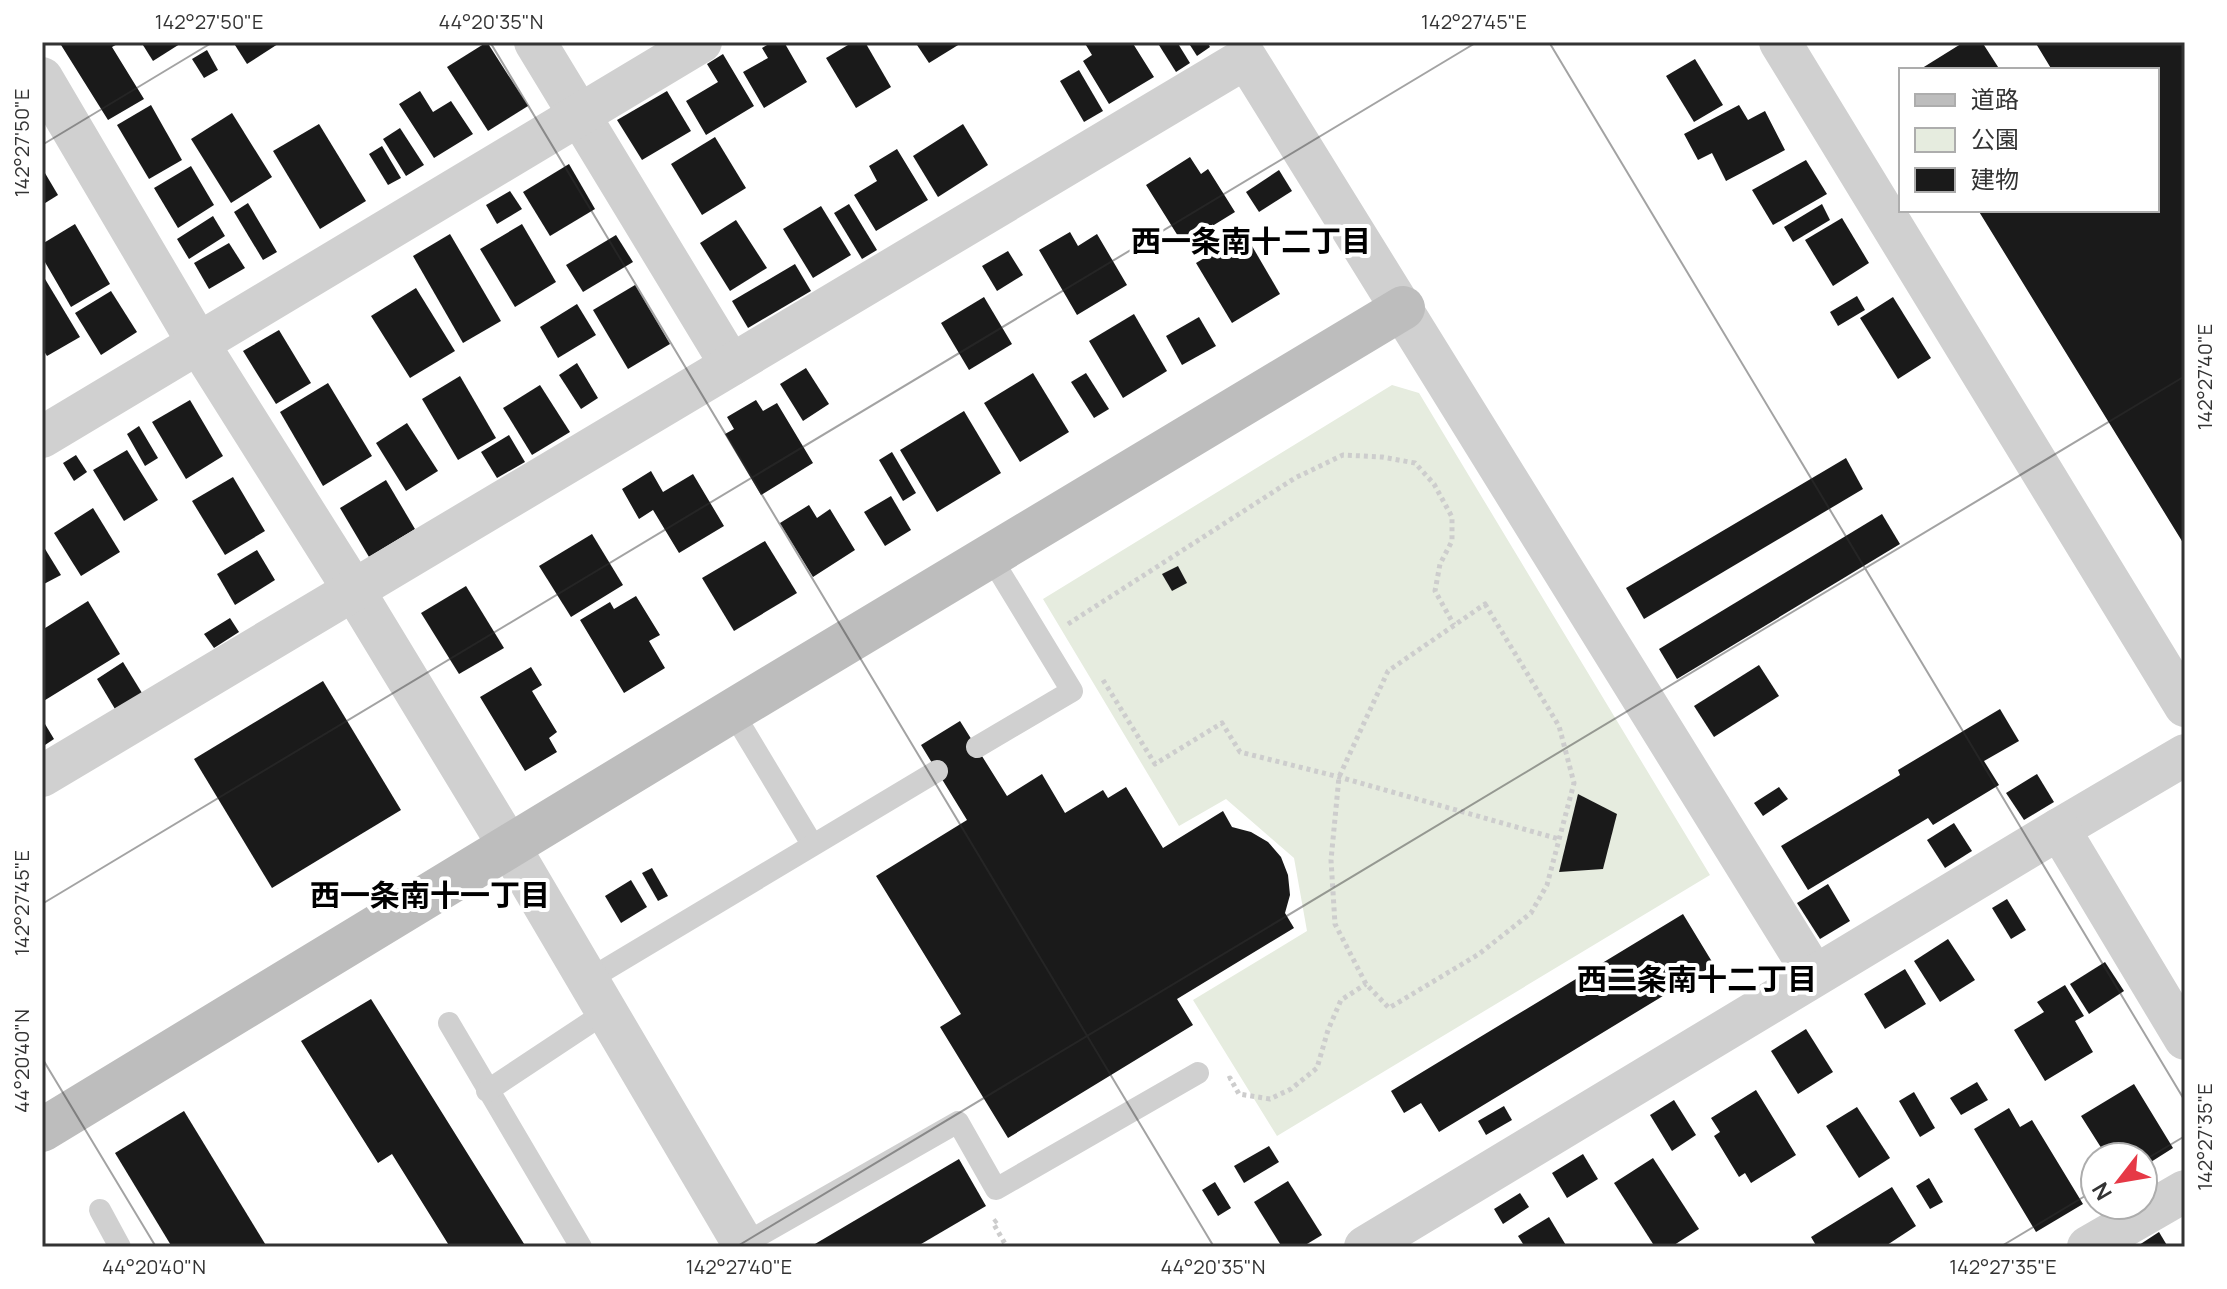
<svg xmlns="http://www.w3.org/2000/svg" width="2227" height="1289" viewBox="0 0 2227 1289" font-family="Manrope,'Noto Sans JP',sans-serif">
  <rect width="100%" height="100%" fill="#fff"/>
  <path fill="#e6ecdf" d="M1392,385L1419,393L1710,875L1277,1136L1193,1000L1307,931L1294,858L1226,799L1179,826L1043,599Z"/>
  <g fill="#1a1a1a">
    <path d="M66,42H121L112,47L144,99L108,120L61,45Z"/>
    <path d="M141,42H183L153,61Z"/>
    <path d="M233,42H281L247,64Z"/>
    <path d="M487,42L528,106L488,131L447,67Z"/>
    <path d="M772,42H784L807,82L764,108L743,72L768,58L762,48Z"/>
    <path d="M853,42H865L891,87L856,108L826,58Z"/>
    <path d="M915,42H963L929,63Z"/>
    <path d="M1084,42H1132L1154,77L1109,104L1083,61L1092,55Z"/>
    <path d="M1157,42H1177L1190,63L1176,72Z"/>
    <path d="M1188,42H1207L1210,47L1197,56Z"/>
    <path d="M1964,42H1982L2000,70H1919Z"/>
    <path d="M2035,42H2185V546L1978,210H2157V70H2052Z"/>
    <path d="M207,50L218,70L204,78L192,59Z"/>
    <path d="M723,54L754,106L706,135L686,101L718,82L707,64Z"/>
    <path d="M1695,59L1723,105L1694,122L1666,76Z"/>
    <path d="M1079,70L1103,111L1084,122L1060,81Z"/>
    <path d="M420,91L433,112L451,101L473,134L434,158L399,104Z"/>
    <path d="M667,91L691,131L642,160L617,120Z"/>
    <path d="M151,105L182,160L149,179L117,125Z"/>
    <path d="M1739,105L1748,120L1765,111L1785,150L1726,181L1712,153L1698,160L1684,134Z"/>
    <path d="M232,113L272,177L231,203L191,139Z"/>
    <path d="M319,124L366,201L320,229L273,151Z"/>
    <path d="M963,124L988,165L938,197L913,156Z"/>
    <path d="M400,128L424,165L406,176L383,139Z"/>
    <path d="M715,137L746,188L702,215L671,164Z"/>
    <path d="M382,146L401,178L388,185L369,154Z"/>
    <path d="M897,149L928,200L876,231L854,195L877,181L869,166Z"/>
    <path d="M1190,157L1201,174L1208,169L1235,212L1183,244L1146,185Z"/>
    <path d="M1806,160L1827,194L1773,225L1752,190Z"/>
    <path d="M569,164L595,209L550,236L523,192Z"/>
    <path d="M191,166L214,205L178,228L154,188Z"/>
    <path d="M42,168L58,195L42,205Z"/>
    <path d="M1279,170L1292,191L1259,212L1246,192Z"/>
    <path d="M510,191L522,209L497,224L486,205Z"/>
    <path d="M248,203L277,252L263,260L234,212Z"/>
    <path d="M849,204L877,250L862,259L834,213Z"/>
    <path d="M1822,204L1830,220L1793,242L1784,227Z"/>
    <path d="M821,206L851,255L813,278L783,229Z"/>
    <path d="M213,216L225,236L189,259L177,239Z"/>
    <path d="M1842,218L1869,263L1833,286L1805,240Z"/>
    <path d="M736,220L767,268L730,291L700,243Z"/>
    <path d="M75,224L110,284L71,307L42,257V244Z"/>
    <path d="M522,224L556,282L515,307L480,249Z"/>
    <path d="M1070,232L1078,246L1097,234L1127,285L1077,315L1039,250Z"/>
    <path d="M450,234L501,321L463,343L413,256Z"/>
    <path d="M1245,234L1280,294L1232,323L1196,263Z"/>
    <path d="M616,235L633,262L583,292L566,265Z"/>
    <path d="M229,243L245,268L209,289L194,263Z"/>
    <path d="M1008,251L1023,275L997,291L982,266Z"/>
    <path d="M795,264L811,291L748,328L732,301Z"/>
    <path d="M42,274L80,337L47,356L42,348Z"/>
    <path d="M635,285L670,344L628,369L593,310Z"/>
    <path d="M416,288L455,351L410,378L371,316Z"/>
    <path d="M111,291L137,332L101,355L75,313Z"/>
    <path d="M1857,296L1865,310L1838,326L1830,312Z"/>
    <path d="M984,297L1012,344L969,370L941,323Z"/>
    <path d="M1893,297L1931,358L1898,379L1860,318Z"/>
    <path d="M577,304L596,335L558,358L540,327Z"/>
    <path d="M1134,314L1167,371L1123,398L1089,341Z"/>
    <path d="M1199,317L1216,346L1182,365L1166,336Z"/>
    <path d="M279,330L311,383L276,404L243,351Z"/>
    <path d="M577,363L598,398L581,409L559,375Z"/>
    <path d="M806,368L829,404L803,421L780,384Z"/>
    <path d="M1033,373L1069,432L1020,462L984,403Z"/>
    <path d="M1086,373L1109,409L1094,418L1071,382Z"/>
    <path d="M460,376L496,438L458,460L422,399Z"/>
    <path d="M328,383L372,456L323,486L280,412Z"/>
    <path d="M540,385L570,432L532,455L503,408Z"/>
    <path d="M190,400L223,456L186,479L152,422Z"/>
    <path d="M756,400L763,411L777,403L813,463L761,495L725,434L734,429L727,417Z"/>
    <path d="M964,411L1001,473L937,512L900,450Z"/>
    <path d="M407,423L438,471L406,491L376,443Z"/>
    <path d="M139,426L158,458L145,466L127,434Z"/>
    <path d="M509,435L525,462L497,478L481,452Z"/>
    <path d="M127,450L158,500L124,521L93,470Z"/>
    <path d="M892,452L916,493L903,501L879,460Z"/>
    <path d="M76,455L87,472L74,481L63,463Z"/>
    <path d="M1846,458L1863,489L1644,619L1626,588Z"/>
    <path d="M651,471L663,492L693,474L724,526L679,553L653,510L639,519L622,489Z"/>
    <path d="M233,477L265,531L225,555L192,501Z"/>
    <path d="M386,480L415,529L369,557L340,508Z"/>
    <path d="M891,496L911,530L885,546L864,512Z"/>
    <path d="M809,505L817,518L830,509L855,550L813,577L780,523Z"/>
    <path d="M93,508L120,552L81,576L54,533Z"/>
    <path d="M1882,514L1900,544L1677,679L1659,649Z"/>
    <path d="M592,534L623,585L571,617L539,566Z"/>
    <path d="M765,541L797,593L734,631L702,578Z"/>
    <path d="M42,544L61,575L42,585Z"/>
    <path d="M257,550L275,580L235,605L217,574Z"/>
    <path d="M1178,566L1187,583L1172,591L1162,574Z"/>
    <path d="M466,586L504,648L459,674L421,613Z"/>
    <path d="M636,596L660,635L649,641L665,668L624,693L580,620L610,602L614,609Z"/>
    <path d="M88,601L120,654L42,702V630Z"/>
    <path d="M230,618L239,632L214,648L204,634Z"/>
    <path d="M123,662L142,693L115,709L97,679Z"/>
    <path d="M1759,665L1779,696L1714,737L1694,706Z"/>
    <path d="M531,667L542,685L532,691L557,732L549,738L557,752L525,771L480,697Z"/>
    <path d="M323,681L401,810L272,888L194,759Z"/>
    <path d="M2000,709L2019,741L1984,761L1999,785L1933,825L1928,818L1808,890L1781,846L1900,775L1898,770Z"/>
    <path d="M42,719L54,739L42,747Z"/>
    <path d="M960,721L1007,796L1042,774L1065,813L1103,790L1108,798L1126,787L1163,848L1223,811L1232,827L1251,832L1268,842L1281,857L1288,875L1290,895L1285,913L1294,928L1177,999L1193,1025L1008,1138L940,1027L961,1014L876,876L967,820L921,745Z"/>
    <path d="M2037,774L2054,802L2024,820L2006,793Z"/>
    <path d="M1779,787L1788,799L1763,816L1754,803Z"/>
    <path d="M1578,794L1617,814L1603,869L1559,872Z"/>
    <path d="M1954,823L1972,851L1945,868L1927,840Z"/>
    <path d="M652,868L668,896L658,901L642,873Z"/>
    <path d="M631,880L647,907L621,923L605,896Z"/>
    <path d="M1828,884L1850,921L1820,939L1797,903Z"/>
    <path d="M2007,899L2026,930L2011,939L1992,908Z"/>
    <path d="M1683,914L1714,965L1439,1132L1421,1103L1404,1113L1391,1091Z"/>
    <path d="M1948,939L1975,980L1940,1002L1914,961Z"/>
    <path d="M2105,962L2124,991L2089,1014L2070,984Z"/>
    <path d="M1905,969L1926,1004L1885,1029L1864,994Z"/>
    <path d="M2065,985L2084,1016L2075,1021L2093,1052L2045,1081L2014,1030L2044,1012L2037,1002Z"/>
    <path d="M371,999L526,1247H450L392,1154L378,1163L301,1041Z"/>
    <path d="M1806,1029L1833,1072L1798,1094L1771,1051Z"/>
    <path d="M1977,1082L1988,1100L1961,1115L1950,1098Z"/>
    <path d="M2134,1084L2173,1148L2143,1167V1157H2107L2081,1116Z"/>
    <path d="M1756,1090L1796,1155L1751,1183L1745,1173L1739,1177L1714,1136L1720,1132L1711,1118Z"/>
    <path d="M1914,1092L1935,1128L1920,1137L1899,1101Z"/>
    <path d="M1674,1100L1696,1135L1672,1151L1650,1115Z"/>
    <path d="M1504,1106L1512,1120L1486,1135L1478,1121Z"/>
    <path d="M1857,1107L1890,1158L1859,1178L1826,1126Z"/>
    <path d="M2009,1108L2020,1127L2032,1120L2083,1204L2036,1232L1974,1129Z"/>
    <path d="M184,1111L267,1247H172L115,1153Z"/>
    <path d="M1269,1146L1279,1162L1244,1183L1234,1166Z"/>
    <path d="M1583,1154L1598,1179L1567,1198L1552,1173Z"/>
    <path d="M1653,1158L1699,1229L1671,1247H1655L1614,1183Z"/>
    <path d="M959,1159L986,1206L916,1247H817L815,1244Z"/>
    <path d="M1929,1178L1943,1202L1930,1209L1916,1186Z"/>
    <path d="M1288,1181L1322,1235L1302,1247H1282L1254,1202Z"/>
    <path d="M1215,1182L1231,1208L1218,1216L1202,1190Z"/>
    <path d="M1892,1187L1916,1226L1884,1247H1817L1811,1237Z"/>
    <path d="M1520,1193L1529,1207L1503,1224L1494,1209Z"/>
    <path d="M1549,1217L1567,1247H1525L1518,1236Z"/>
    <path d="M2159,1232L2168,1247H2136Z"/>
  </g>
  <g fill="none" stroke-linecap="round" stroke-linejoin="round">
    <g stroke="#cdcdcd" stroke-width="5" stroke-dasharray="4 4" stroke-linecap="butt">
      <path d="M1485,604L1559,726L1574,783L1547,885L1531,913L1479,954L1389,1008L1366,984L1335,924L1331,860L1339,777L1388,671Z"/>
      <path d="M1068,624L1295,478L1343,455L1382,457L1415,463L1434,484L1452,517V541L1440,564L1435,591L1454,625"/>
      <path d="M1103,680L1155,764L1222,723L1240,752L1339,777L1559,839"/>
      <path d="M1228,1079L1230,1078L1239,1094L1270,1099L1291,1089L1317,1068L1328,1030L1341,1000L1366,984"/>
      <path d="M997,1220L993,1223L1007,1247"/>
    </g>
    <g stroke="#d0d0d0" stroke-width="22">
      <path d="M732,711L812,844"/>
      <path d="M977,747L1072,691L990,556"/>
      <path d="M588,980L937,771"/>
      <path d="M449,1023L581,1247"/>
      <path d="M487,1091L606,1012"/>
      <path d="M100,1210L120,1247"/>
      <path d="M744,1244L958,1122L996,1189L1198,1073"/>
    </g>
    <g stroke="#d0d0d0" stroke-width="42">
      <path d="M535,42L731,365"/>
      <path d="M1780,42L2185,706"/>
      <path d="M42,78L198,343L353,589L509,846L745,1247"/>
      <path d="M42,437L701,42"/>
      <path d="M42,776L1246,58L1814,975"/>
      <path d="M2059,829L2185,755"/>
      <path d="M1365,1247L2059,829L2185,1039"/>
      <path d="M2088,1247L2185,1191"/>
    </g>
    <path stroke="#bdbdbd" stroke-width="44" d="M42,1130L732,711L1403,308"/>
  </g>
  <path fill="none" stroke="#333" stroke-width="2" stroke-opacity="0.45" d="M490,42L1214,1247M1549,42L2185,1101M42,145L213,42M42,904L1477,42M42,1058L156,1247M2143,1161L2185,1136M736,1247L2185,376M2000,1247L2095,1190"/>
  <g text-anchor="middle" dominant-baseline="central" stroke-width="8" stroke-linejoin="round" paint-order="stroke">
    <g font-size="30" font-weight="bold" fill="#000" stroke="#fff">
      <text x="1251" y="240">西一条南十二丁目</text>
      <text x="430" y="894">西一条南十一丁目</text>
      <text x="1697" y="978">西二条南十二丁目</text>
    </g>
  </g>
  <rect width="2227" height="1289" fill="none" stroke="#ffffff" stroke-width="88"/>
  <rect x="1899" y="68" width="260" height="144" fill="#ffffff" stroke="#adadad" stroke-width="2"/>
  <rect x="1915" y="94" width="40" height="12" fill="#bdbdbd" stroke="#adadad" stroke-width="2"/>
  <text x="1971" y="108" font-size="24" fill="#333333">道路</text>
  <rect x="1915" y="128" width="40" height="24" fill="#e6ecdf" stroke="#adadad" stroke-width="2"/>
  <text x="1971" y="148" font-size="24" fill="#333333">公園</text>
  <rect x="1915" y="168" width="40" height="24" fill="#1a1a1a" stroke="#adadad" stroke-width="2"/>
  <text x="1971" y="188" font-size="24" fill="#333333">建物</text>
  <g transform="translate(2119 1181) rotate(239)"><circle r="38" fill="#ffffff" stroke="#adadad" stroke-width="2"/>
  <path d="M0-6L14 30L0 20L-14 30Z" fill="#e63946"/>
  <text y="-12" font-size="22" font-weight="bold" text-anchor="middle" fill="#333333">N</text>
  </g>
  <rect x="44" y="44" width="2139" height="1201" fill="none" stroke="#333" stroke-width="3"/>
  <g font-size="20" text-anchor="middle" fill="#333">
    <text x="209" y="29">142°27'50"E</text>
    <text x="491" y="29">44°20'35"N</text>
    <text x="1474" y="29">142°27'45"E</text>
    <text transform="translate(22 143) rotate(-90)" y="7">142°27'50"E</text>
    <text transform="translate(2205 377) rotate(-90)" y="7">142°27'40"E</text>
    <text transform="translate(22 903) rotate(-90)" y="7">142°27'45"E</text>
    <text transform="translate(22 1061) rotate(-90)" y="7">44°20'40"N</text>
    <text transform="translate(2205 1137) rotate(-90)" y="7">142°27'35"E</text>
    <text x="154" y="1274">44°20'40"N</text>
    <text x="739" y="1274">142°27'40"E</text>
    <text x="1213" y="1274">44°20'35"N</text>
    <text x="2003" y="1274">142°27'35"E</text>
  </g>
</svg>
